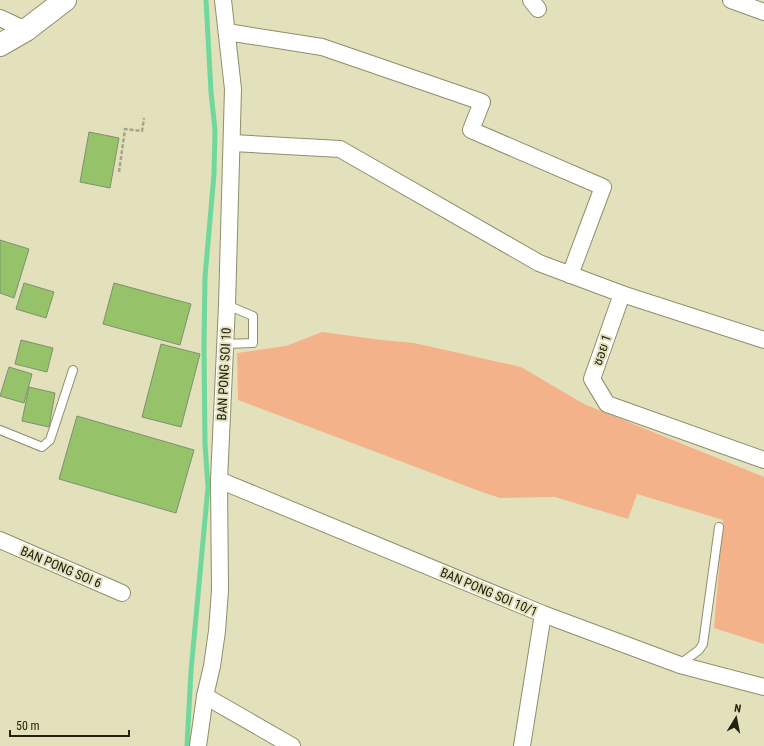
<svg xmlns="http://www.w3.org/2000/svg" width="764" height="746" viewBox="0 0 764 746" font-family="'Roboto Condensed','Noto Sans Thai',sans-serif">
  <rect width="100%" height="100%" fill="#e3e1bb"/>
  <path fill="#f4b28a" d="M322,332L382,340L414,343L521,367L584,404L764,477V644L714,628L723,520L637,494L628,519L555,497L500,498L482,492L238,400L237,353L286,346Z"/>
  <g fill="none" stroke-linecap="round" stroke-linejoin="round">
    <path stroke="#70d89d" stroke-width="5" d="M187,746L191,671L208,487L205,444L204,345L205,277L214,174L215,130L211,92L206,0"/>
  </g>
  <g fill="#96c369" stroke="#7f9071">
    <path d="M89,132L119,138L110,188L80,182Z"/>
    <path d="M0,240L29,249L14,298L0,293Z"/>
    <path d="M24,283L54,292L46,318L16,309Z"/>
    <path d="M114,283L191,304L180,345L103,324Z"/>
    <path d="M21,340L53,348L47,372L15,364Z"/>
    <path d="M161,344L200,354L181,427L142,417Z"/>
    <path d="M9,367L32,374L24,403L0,396Z"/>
    <path d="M29,387L55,393L49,427L22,421Z"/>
    <path d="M77,416L194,450L176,513L59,479Z"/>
  </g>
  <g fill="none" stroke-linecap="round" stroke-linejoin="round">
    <defs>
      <g id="lane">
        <path d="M225,344L253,343V316L227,305"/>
        <path d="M0,430L42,447L50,440L73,370"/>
        <path d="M680,664L699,650L703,644L719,527"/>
      </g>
      <g id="street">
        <path d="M531,0L538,9"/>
        <path d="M731,0L764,12"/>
        <path d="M0,18L26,30"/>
        <path d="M227,32L322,47L482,102L471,130L603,187L570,275"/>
        <path d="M232,143L340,149L539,263L622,294L764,340"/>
        <path d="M622,294L592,379L607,404L764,460"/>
        <path d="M219,480L543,614L680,665L764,687"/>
        <path d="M0,540L122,593"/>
        <path d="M205,696L292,746"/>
        <path d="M198,746L205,696L212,666L217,631L220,590L219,480L227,305L233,89L223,0"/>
        <path d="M522,746L543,614"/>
      </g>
      <path id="secondary" d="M0,45L26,30L65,0"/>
    </defs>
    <use href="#lane" stroke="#908e6b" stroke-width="10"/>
    <use href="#street" stroke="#908e6b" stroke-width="18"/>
    <use href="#secondary" stroke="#908e6b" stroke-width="24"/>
    <path stroke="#a6a486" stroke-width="2.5" stroke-dasharray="4 2" stroke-linecap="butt" d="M119,172L125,129L142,131L144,118"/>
    <use href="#lane" stroke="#fff" stroke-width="8"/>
    <use href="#street" stroke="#fff" stroke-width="16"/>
    <use href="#secondary" stroke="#fff" stroke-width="22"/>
  </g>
  <g text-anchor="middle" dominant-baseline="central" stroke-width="4" stroke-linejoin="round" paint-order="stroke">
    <g font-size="13" fill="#222113" stroke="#e3e1bb">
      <text transform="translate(602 350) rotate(-71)">ซอย 1</text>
      <text transform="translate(224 374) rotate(-87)">BAN PONG SOI 10</text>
      <text transform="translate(61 567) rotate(23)">BAN PONG SOI 6</text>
      <text transform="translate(489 592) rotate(23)">BAN PONG SOI 10/1</text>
    </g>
  </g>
  <g transform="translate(736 718) rotate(10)" stroke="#e3e1bb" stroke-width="3" paint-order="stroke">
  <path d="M0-3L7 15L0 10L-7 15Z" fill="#222113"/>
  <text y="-6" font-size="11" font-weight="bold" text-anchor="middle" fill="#222113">N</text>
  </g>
  <path d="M10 730v6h119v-6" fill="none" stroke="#222113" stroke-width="2"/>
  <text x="16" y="730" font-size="12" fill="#222113" stroke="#e3e1bb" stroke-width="3" paint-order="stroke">50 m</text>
</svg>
